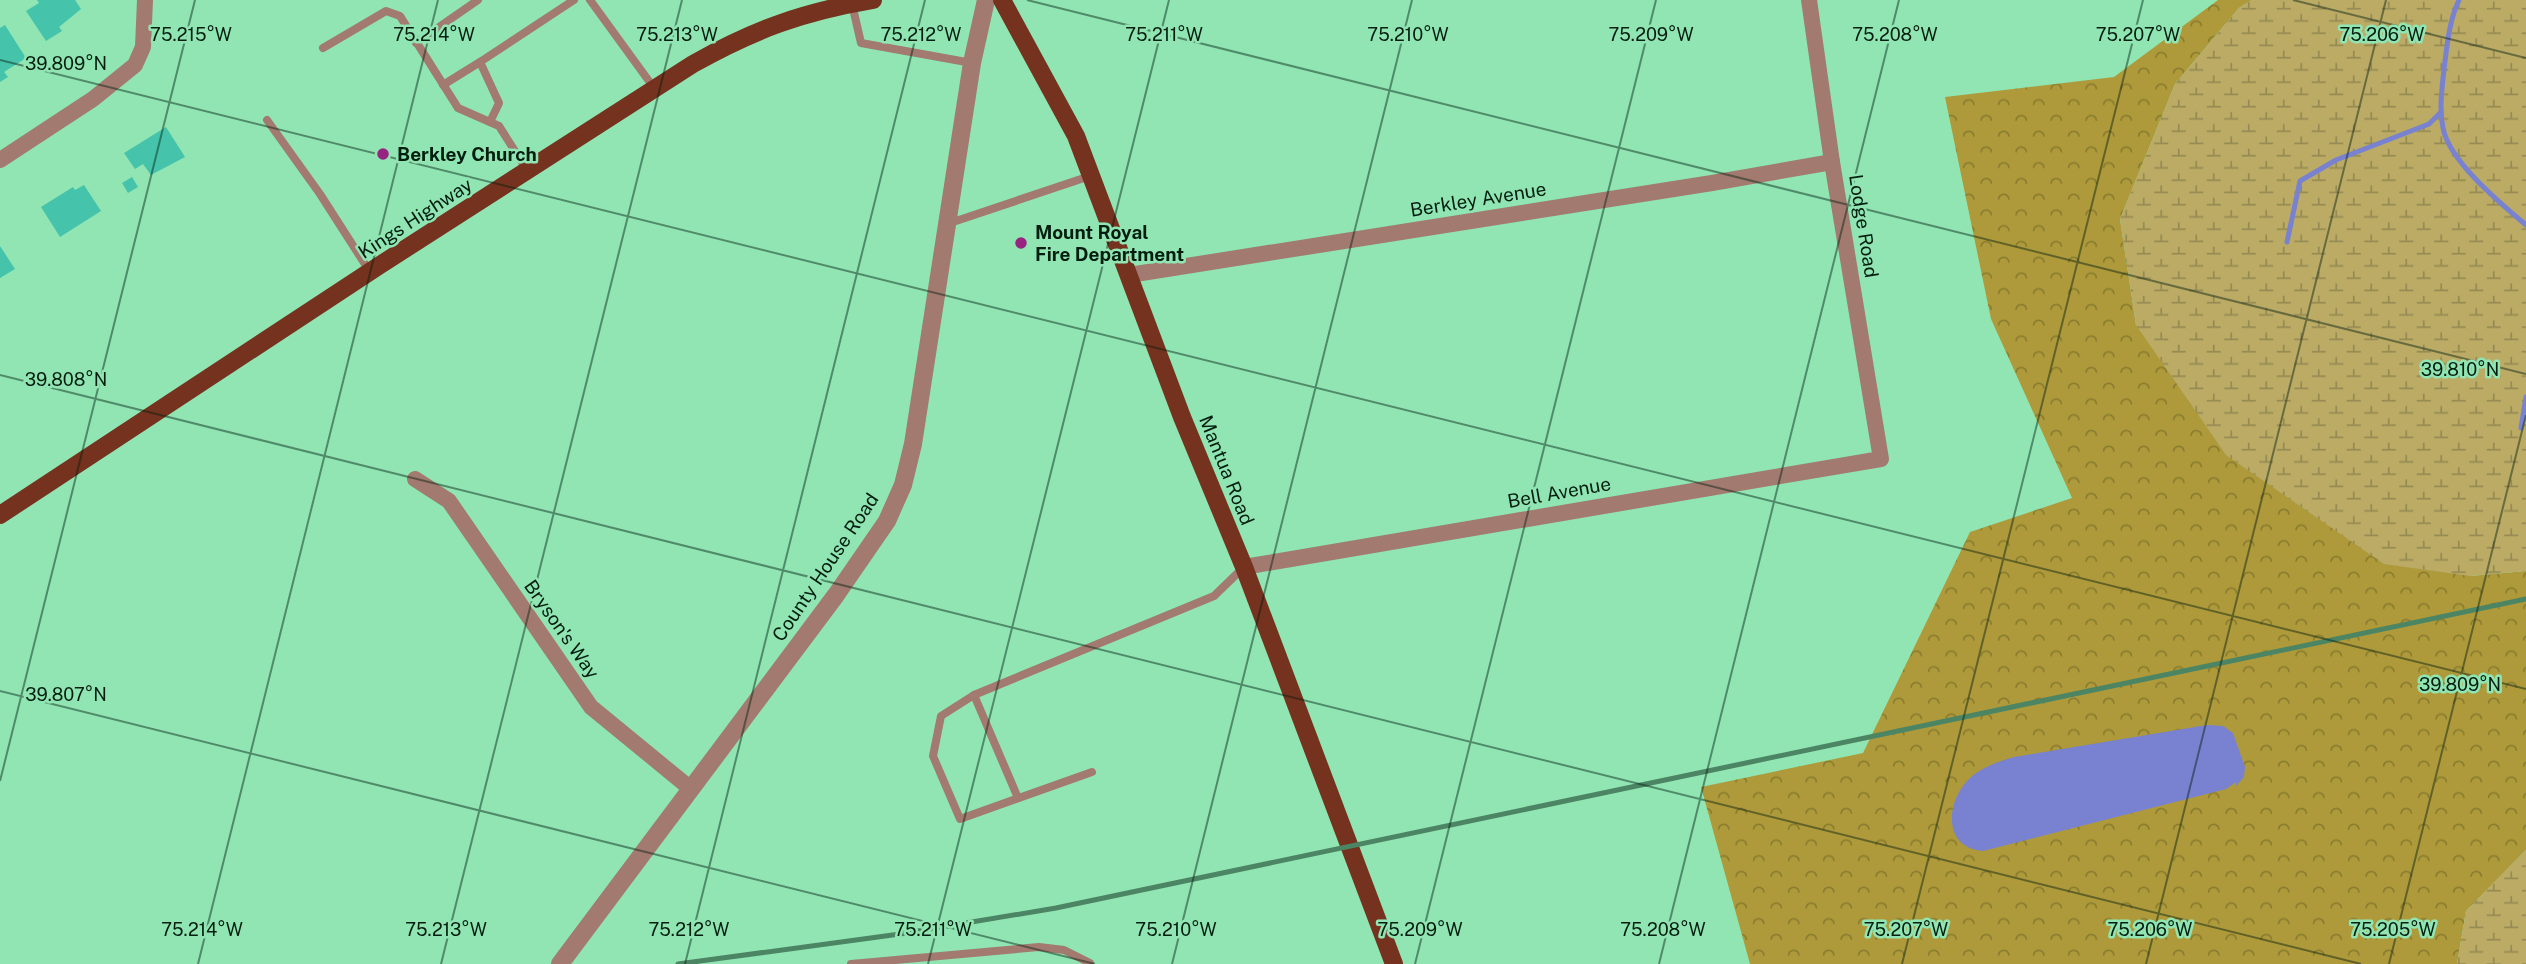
<svg xmlns="http://www.w3.org/2000/svg" width="2526" height="964" viewBox="0 0 2526 964" font-family="'Public Sans',sans-serif">
  <defs>
    <pattern id="forest-crowns" width="20" height="18" patternUnits="userSpaceOnUse" patternTransform="scale(1.75)"><rect width="20" height="18" fill="#ae9a3a"/><path d="M2 6a3 3 0 1 1 6 0M12 15a3 3 0 1 1 6 0" fill="none" stroke="#8b7d2f"/></pattern>
    <pattern id="wetland-marsh" width="20" height="14" patternUnits="userSpaceOnUse" patternTransform="scale(1.75)"><rect width="20" height="14" fill="#bbab65"/><path d="M1 5h8M5 5V1M11 12h8M15 12V8" fill="none" stroke="#968b52"/></pattern>
  </defs>
  <rect width="100%" height="100%" fill="#90e5b3"/>
  <path fill="url(#forest-crowns)" d="M2218,0H2252L2239,8L2175,84L2120,219L2136,325L2470,576L2526,571V850L2466,911L2457,964H1750L1701,787L1863,753L1970,532L2072,498L1991,319L1945,97L2114,77Z"/>
  <g fill="url(#wetland-marsh)">
    <path d="M2252,0H2526V571L2470,576L2384,564L2226,455L2136,325L2120,219L2175,84L2239,8Z"/>
    <path d="M2526,850V964H2457L2466,911Z"/>
  </g>
  <path fill="#7882d0" d="M2207,725L2223,726L2233,733L2245,767L2244,777L2236,786V782L2226,789L1983,851C1942,848 1946,801 1969,779C1981,767 1998,762 2014,757Z"/>
  <g fill="none" stroke-linecap="round" stroke-linejoin="round">
    <g stroke="#7882d0" stroke-width="5">
      <path d="M2459,0C2449,21 2447,46 2444,69C2442,88 2439,109 2443,128C2449,161 2501,204 2526,225"/>
      <path d="M2287,242L2300,181L2336,160L2429,124L2441,112"/>
      <path d="M2521,428L2526,397"/>
    </g>
  </g>
  <g fill="#45c4ab">
    <path d="M37,0H75L81,9L59,27L62,31L46,41L26,11L39,3Z"/>
    <path d="M5,25L26,58L4,72L8,77L0,82V28Z"/>
    <path d="M166,127L185,157L151,175L143,164L135,169L124,153Z"/>
    <path d="M132,177L138,187L128,193L122,183Z"/>
    <path d="M84,185L101,211L60,237L41,207L73,187L75,190Z"/>
    <path d="M0,246L15,269L0,278Z"/>
  </g>
  <g fill="none" stroke-linecap="round" stroke-linejoin="round">
    <g stroke="#a27a6f" stroke-width="8">
      <path d="M590,0L654,88"/>
      <path d="M852,4L861,43L972,63"/>
      <path d="M416,43L478,0"/>
      <path d="M323,48L386,11L400,16L458,108L499,126L527,170"/>
      <path d="M443,85L480,62"/>
      <path d="M267,120L320,194L370,272"/>
      <path d="M490,122L499,103L480,62L574,0"/>
      <path d="M947,224L1090,176"/>
      <path d="M974,695L1018,798"/>
      <path d="M1092,772L960,819L933,756L941,716L974,695L1214,596L1244,567"/>
      <path d="M851,964L1039,947L1064,950L1090,963"/>
    </g>
    <g stroke="#a27a6f" stroke-width="16">
      <path d="M0,160L93,99L135,65L143,47L145,0"/>
      <path d="M1129,275L1712,183L1832,162"/>
      <path d="M415,479L449,501L591,707L691,789"/>
      <path d="M1244,567L1881,459L1832,162L1809,0"/>
    </g>
    <path stroke="#a27a6f" stroke-width="18" d="M560,964L836,595L887,521L903,485L913,444L972,63L986,0"/>
    <g stroke="#75321e" stroke-width="18">
      <path d="M1002,0L1076,136L1182,417L1244,567L1394,964"/>
      <path d="M0,515L380,265L693,64C755,29 803,12 873,0"/>
    </g>
    <path stroke="#4c8564" stroke-width="5" d="M678,964L900,934L1056,908L2526,599"/>
  </g>
  <path fill="none" stroke="#031d0f" stroke-width="2" stroke-opacity="0.45" d="M1027,0L2526,374M2293,0L2526,58M0,60L2526,689M0,375L2361,964M0,691L1095,964M0,781L195,0M198,964L438,0M441,964L682,0M685,964L925,0M928,964L1169,0M1172,964L1412,0M1415,964L1656,0M1659,964L1899,0M1902,964L2143,0M2146,964L2386,0M2389,964L2526,415"/>
  <g fill="#982481" stroke="#90e5b3" stroke-width="2.5">
    <circle cx="383" cy="154" r="7"/>
    <circle cx="1021" cy="243" r="7"/>
  </g>
  <g text-anchor="middle" dominant-baseline="central" stroke-width="5" stroke-linejoin="round" paint-order="stroke">
    <g font-size="19" font-weight="bold" fill="#031d0f" stroke="#90e5b3" text-anchor="start">
      <text x="397" y="154">Berkley Church</text>
      <text x="1035" y="232">Mount Royal<tspan x="1035" dy="22">Fire Department</tspan></text>
    </g>
    <g font-size="19" fill="#031d0f" stroke="#90e5b3">
      <text transform="translate(1478 199) rotate(-9)">Berkley Avenue</text>
      <text transform="translate(415 218) rotate(-33)">Kings Highway</text>
      <text transform="translate(1864 226) rotate(81)">Lodge Road</text>
      <text transform="translate(1227 470) rotate(68)">Mantua Road</text>
      <text transform="translate(1559 492) rotate(-10)">Bell Avenue</text>
      <text transform="translate(825 567) rotate(-56)">County House Road</text>
      <text transform="translate(562 629) rotate(55)">Bryson's Way</text>
    </g>
  </g>
  <g font-size="18" text-anchor="middle" fill="#031d0f" stroke="#90e5b3" stroke-width="5" stroke-linejoin="round" paint-order="stroke">
    <text x="921" y="41">75.212°W</text>
    <text x="2138" y="41">75.207°W</text>
    <text x="191" y="41">75.215°W</text>
    <text x="434" y="41">75.214°W</text>
    <text x="677" y="41">75.213°W</text>
    <text x="1164" y="41">75.211°W</text>
    <text x="1408" y="41">75.210°W</text>
    <text x="1651" y="41">75.209°W</text>
    <text x="1895" y="41">75.208°W</text>
    <text x="2382" y="41">75.206°W</text>
    <text x="66" y="70">39.809°N</text>
    <text x="2460" y="376">39.810°N</text>
    <text x="66" y="386">39.808°N</text>
    <text x="2460" y="691">39.809°N</text>
    <text x="66" y="701">39.807°N</text>
    <text x="202" y="936">75.214°W</text>
    <text x="446" y="936">75.213°W</text>
    <text x="689" y="936">75.212°W</text>
    <text x="933" y="936">75.211°W</text>
    <text x="1176" y="936">75.210°W</text>
    <text x="1420" y="936">75.209°W</text>
    <text x="1663" y="936">75.208°W</text>
    <text x="1906" y="936">75.207°W</text>
    <text x="2150" y="936">75.206°W</text>
    <text x="2393" y="936">75.205°W</text>
  </g>
</svg>
